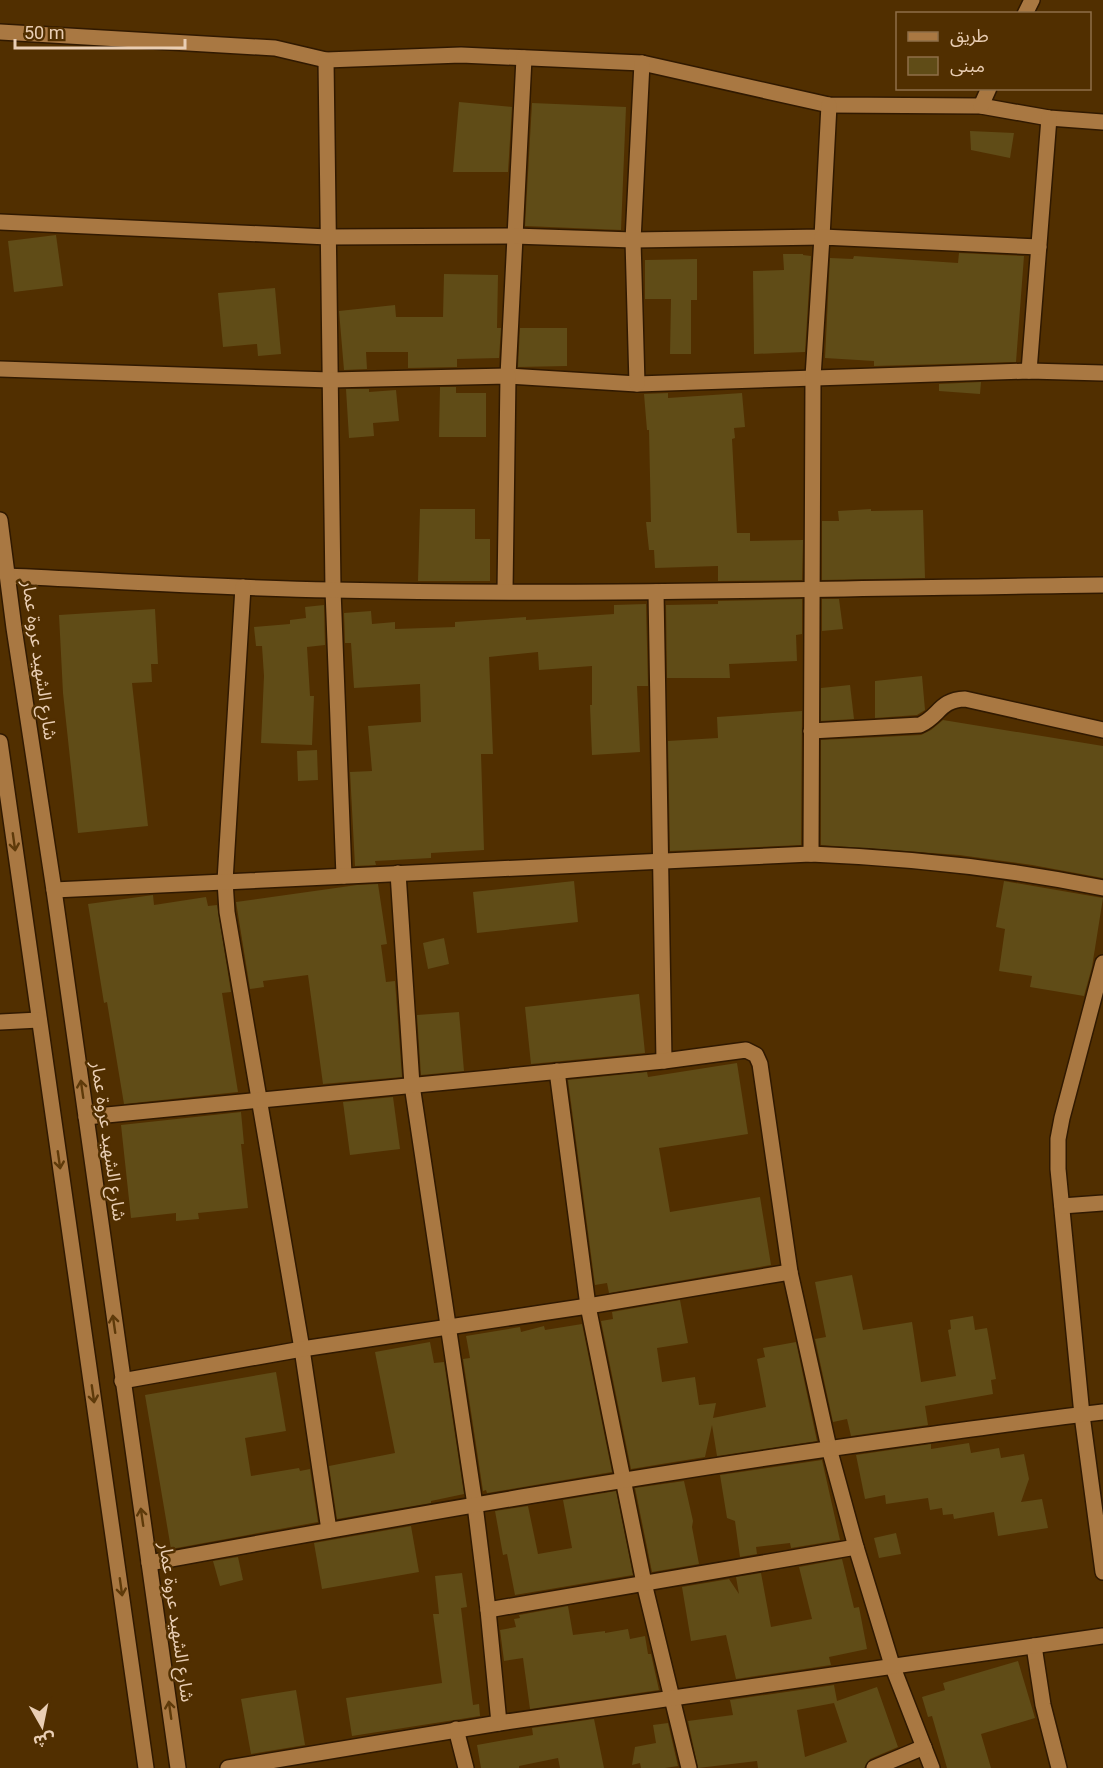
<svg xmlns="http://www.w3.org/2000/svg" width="1103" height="1768" viewBox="0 0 1103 1768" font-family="Roboto,'Noto Sans Arabic',sans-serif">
  <rect width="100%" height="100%" fill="#512f00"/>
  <g fill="#604c17" fill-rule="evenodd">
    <path d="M459,102L512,107L508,172H453Z"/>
    <path d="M532,103L626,107L621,230L525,226Z"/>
    <path d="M970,131L1014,133L1010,158L971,150Z"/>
    <path d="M56,235L63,286L14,292L8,241Z"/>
    <path d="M959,253L1024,256L1016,362L874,366V361L825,358L830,258L853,259L854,256L958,263Z"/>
    <path d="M783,254H803V255L811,256L805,352L754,354L753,271L784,270Z"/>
    <path d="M697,259V300H691V354H670L671,299H645V260Z"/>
    <path d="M444,274L498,275L497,328H501L499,358L457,359V367L408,368V352H366L367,369L344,370L339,311L395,305L396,317H443Z"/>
    <path d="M275,288L281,354L258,356L257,344L223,347L218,293Z"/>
    <path d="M520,328H567V366L518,367Z"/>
    <path d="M981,382L980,394L939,391V384Z"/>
    <path d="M440,387H456V393H486V437H439Z"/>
    <path d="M346,389H369V392L396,390L399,421L373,423L374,436L349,438Z"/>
    <path d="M668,393V398L742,393L745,427L734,428L735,438L732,439L737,533H750V541L803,540L802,580L718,581V566L655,568L654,550H649L646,522H651L649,430H647L644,394Z"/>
    <path d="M420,509H475V539H490V581H418Z"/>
    <path d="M871,509V511L923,510L925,578L822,580V521H839L838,511Z"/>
    <path d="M802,599V634L796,635L797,661L729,664L730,678H667L666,605L718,604V601Z"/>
    <path d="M822,599H839L843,629L822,631Z"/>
    <path d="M646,604L648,686H637L640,752L592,755L590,705H592V666L539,670L538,652L489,657L493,754H481L484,850L431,853V858L375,861L376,865L355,866L350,772L372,771L368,726L421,722L420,684L354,688L351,643H345L344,613L371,611L372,624L395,622V629L455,627V622L526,617V620L614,614V605Z"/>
    <path d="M324,605L325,645L307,647L310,696H314L312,745L261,743L264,676L262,646H256L254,627L290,624V620L306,618L305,607Z"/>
    <path d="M155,609L158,664H151L152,682L132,683L148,826L78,833L63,693L59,615Z"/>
    <path d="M922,676L925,710L917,715L875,718V681Z"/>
    <path d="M850,685L854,719L821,721V688Z"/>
    <path d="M802,711L801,845L670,851L668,741L718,738L717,717Z"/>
    <path d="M943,720L1103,746V878L1032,865L959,855L821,845V740L921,735L931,730Z"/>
    <path d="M317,750L318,780L298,781L297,751Z"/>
    <path d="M574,881L578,922L477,933L473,892Z"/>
    <path d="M1004,881L1103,898L1092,967L1084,996L1030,987L1032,976L999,971L1005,929L996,927Z"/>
    <path d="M378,884L387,944L381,945L386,982L395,981L402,1077L323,1084L308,975L263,981L264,987L250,989L236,902L357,885Z"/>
    <path d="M153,895L154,905L206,897L208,906L217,905L231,992L222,993L238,1092L124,1104L107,1002L104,1003L88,904Z"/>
    <path d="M444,938L449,964L428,969L423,943Z"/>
    <path d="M639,994L645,1053L531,1064L525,1007Z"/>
    <path d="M459,1012L464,1071L421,1075L417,1015Z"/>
    <path d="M737,1063L748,1134L659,1148L670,1212L760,1197L771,1265L609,1293L607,1283L595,1285L568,1080L647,1072L648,1077Z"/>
    <path d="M393,1097L400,1149L350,1155L343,1102Z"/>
    <path d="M241,1112L244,1144H241L248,1208L198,1213L199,1219L176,1221V1213L131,1218L121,1125Z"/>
    <path d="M852,1275L863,1330L912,1322L921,1382L956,1376L948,1330L951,1329L950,1320L973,1316L975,1330L987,1328L996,1379L991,1380L993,1394L925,1406L928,1425L851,1436L847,1419L833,1422L815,1339L826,1337L815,1282Z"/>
    <path d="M680,1300L688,1343L657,1348L662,1382L695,1377L699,1405L716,1403L713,1418L766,1407L757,1359L765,1357L763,1348L796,1342L817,1441L717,1456L712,1425L705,1457L631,1469L601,1321L613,1319L612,1312Z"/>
    <path d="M582,1324L612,1472L487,1493L486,1490L483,1491L463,1359L470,1358L466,1336L520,1327L521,1332L544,1326L545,1330Z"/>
    <path d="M430,1342L434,1363L444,1362L464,1494L431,1501V1503L337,1519L329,1466L395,1453L375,1352Z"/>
    <path d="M276,1372L286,1431L245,1438L251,1476L299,1468L300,1471L310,1469L318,1522L171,1549L145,1395Z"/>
    <path d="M969,1443L971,1453L999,1448L1001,1458L1024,1454L1029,1479L1021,1502L1042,1499L1048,1528L998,1536L994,1512L954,1519L953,1514L943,1515L942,1508L930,1510L928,1498L886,1504L885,1495L865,1499L856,1455L931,1444V1449Z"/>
    <path d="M822,1460L840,1540L791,1548L790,1543L756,1547L757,1554L740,1557L735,1521L727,1518L720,1475Z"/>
    <path d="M684,1481L693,1521L692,1527L699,1564L652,1572L635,1488Z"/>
    <path d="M616,1491L633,1575L515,1595L507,1554L503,1555L495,1511L528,1506L538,1554L572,1548L563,1500Z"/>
    <path d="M411,1526L419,1572L322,1589L314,1543Z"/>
    <path d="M896,1533L901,1554L879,1558L874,1538Z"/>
    <path d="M238,1557L243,1580L220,1586L213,1561Z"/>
    <path d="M842,1559L854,1608L859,1607L867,1649L829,1657L831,1665L736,1679L726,1635L691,1641L682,1587L729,1579L739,1594L736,1577L761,1573L771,1627L812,1619L799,1567Z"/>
    <path d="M462,1573L467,1607L461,1608L473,1705L479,1704L480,1716L352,1736L346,1698L442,1683L433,1614H439L435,1576Z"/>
    <path d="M568,1606L573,1635L605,1631V1633L628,1629L630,1639L645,1636L648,1654H651L659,1690L530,1709L523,1658L504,1661L500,1630L516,1627L514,1619L520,1618L519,1615Z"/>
    <path d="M1018,1661L1035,1718L981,1734L991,1768H947L932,1716L928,1717L922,1697L945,1690L943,1683Z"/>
    <path d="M834,1685L837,1701L877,1687L898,1747L870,1759L864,1768H758L757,1761L698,1768L688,1721L733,1715L730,1700ZM834,1703L847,1742L805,1757L797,1710Z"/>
    <path d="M296,1690L305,1745L251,1754L241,1699Z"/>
    <path d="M594,1719L604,1768H560L558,1758L519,1766V1768H481L477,1745L533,1735L532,1728Z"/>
    <path d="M668,1723L678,1766L665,1768H641L640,1763L632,1765L635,1747L656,1743L653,1725Z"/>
  </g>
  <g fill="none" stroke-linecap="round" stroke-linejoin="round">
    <defs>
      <g id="street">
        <path d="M1025,14L1032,0"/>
        <path d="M0,32L275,48L326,60L461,55L642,63L829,105L981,106L1049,118L1103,122"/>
        <path d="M524,58L508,376L637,384L1029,371L1103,373"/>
        <path d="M326,60L333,590L344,876"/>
        <path d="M981,106L989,88"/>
        <path d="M0,222L328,237L514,236L633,240L822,237L829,105"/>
        <path d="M0,369L330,380L508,376L505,591"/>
        <path d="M1029,371L1049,118"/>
        <path d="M637,384L633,240L642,63"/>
        <path d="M8,576C116,581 224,588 333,590C589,596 846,588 1103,585"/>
        <path d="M243,587L225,881L227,912L302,1349L329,1530"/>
        <path d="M656,592L664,1061"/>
        <path d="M811,731L920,725C940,716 939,700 965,699L1103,730"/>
        <path d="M811,854L813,377L822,237L1039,247"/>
        <path d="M398,873L412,1085L475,1505L488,1610L499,1723"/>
        <path d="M54,890L811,854C912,858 1005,868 1103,888"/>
        <path d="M1103,963L1062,1118L1058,1139V1169L1082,1415L1103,1572"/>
        <path d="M557,1071L588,1306L644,1583L689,1768"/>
        <path d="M86,1117L664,1061L746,1050L756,1055L760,1064L790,1272L829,1448L856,1547L892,1665L932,1768"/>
        <path d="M1062,1206L1103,1203"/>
        <path d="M122,1381L302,1349L588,1306L790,1272"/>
        <path d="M149,1563C405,1516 662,1471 920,1436C981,1428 1042,1419 1103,1412"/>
        <path d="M488,1610L856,1547"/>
        <path d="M1034,1646L1043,1705L1059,1768"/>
        <path d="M456,1729L466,1768"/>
        <path d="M228,1768L499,1723L1103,1636"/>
        <path d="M874,1768L924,1747"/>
      </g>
      <g id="secondary">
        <path d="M0,520L14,628L54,890L178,1768"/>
        <path d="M0,742L146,1768"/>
        <path d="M0,1022L39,1020"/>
      </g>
    </defs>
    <use href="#street" stroke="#301900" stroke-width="18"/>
    <use href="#secondary" stroke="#301900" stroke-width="18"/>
    <use href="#street" stroke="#a97842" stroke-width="15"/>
    <use href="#secondary" stroke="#a97842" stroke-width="15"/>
  </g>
  <defs><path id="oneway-shaft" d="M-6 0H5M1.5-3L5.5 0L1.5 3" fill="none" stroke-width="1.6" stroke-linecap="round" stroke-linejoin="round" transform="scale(1.5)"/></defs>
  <g stroke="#5e3a0a">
    <use href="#oneway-shaft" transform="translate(14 842) rotate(82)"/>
    <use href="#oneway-shaft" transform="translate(82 1089) rotate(-98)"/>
    <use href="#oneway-shaft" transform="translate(59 1160) rotate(82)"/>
    <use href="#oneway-shaft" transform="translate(114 1324) rotate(-98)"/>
    <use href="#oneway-shaft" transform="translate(93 1394) rotate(82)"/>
    <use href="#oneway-shaft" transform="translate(142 1517) rotate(-98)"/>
    <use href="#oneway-shaft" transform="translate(121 1587) rotate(82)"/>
    <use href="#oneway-shaft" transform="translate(170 1710) rotate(-98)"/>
  </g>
  <g text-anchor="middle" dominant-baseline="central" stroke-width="5" stroke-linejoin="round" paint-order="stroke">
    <g font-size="18" fill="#e9ceb4" stroke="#512f00">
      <text transform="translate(40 660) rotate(82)">شارع الشهيد عروة عمار</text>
      <text transform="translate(109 1141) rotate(82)">شارع الشهيد عروة عمار</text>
      <text transform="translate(177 1622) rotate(82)">شارع الشهيد عروة عمار</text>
    </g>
  </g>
  <rect x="896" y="12" width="195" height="78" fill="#512f00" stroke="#8e6f48" stroke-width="1.5"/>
  <rect x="908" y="32" width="30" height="9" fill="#a97842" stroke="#8e6f48" stroke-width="1.5"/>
  <text x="950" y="42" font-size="18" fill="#e9ceb4">طريق</text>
  <rect x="908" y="57" width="30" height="18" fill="#604c17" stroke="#8e6f48" stroke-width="1.5"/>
  <text x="950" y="72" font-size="18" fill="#e9ceb4">مبنى</text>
  <g transform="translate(42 1726) rotate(171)" stroke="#512f00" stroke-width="4.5" paint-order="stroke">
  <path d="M0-4.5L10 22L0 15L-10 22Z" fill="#e9ceb4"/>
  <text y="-9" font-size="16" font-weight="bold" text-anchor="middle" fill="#e9ceb4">ش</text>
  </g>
  <path d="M15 39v9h170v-9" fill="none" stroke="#e9ceb4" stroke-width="3"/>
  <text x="24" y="39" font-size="18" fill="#e9ceb4" stroke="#512f00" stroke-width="4.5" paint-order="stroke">50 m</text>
</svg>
